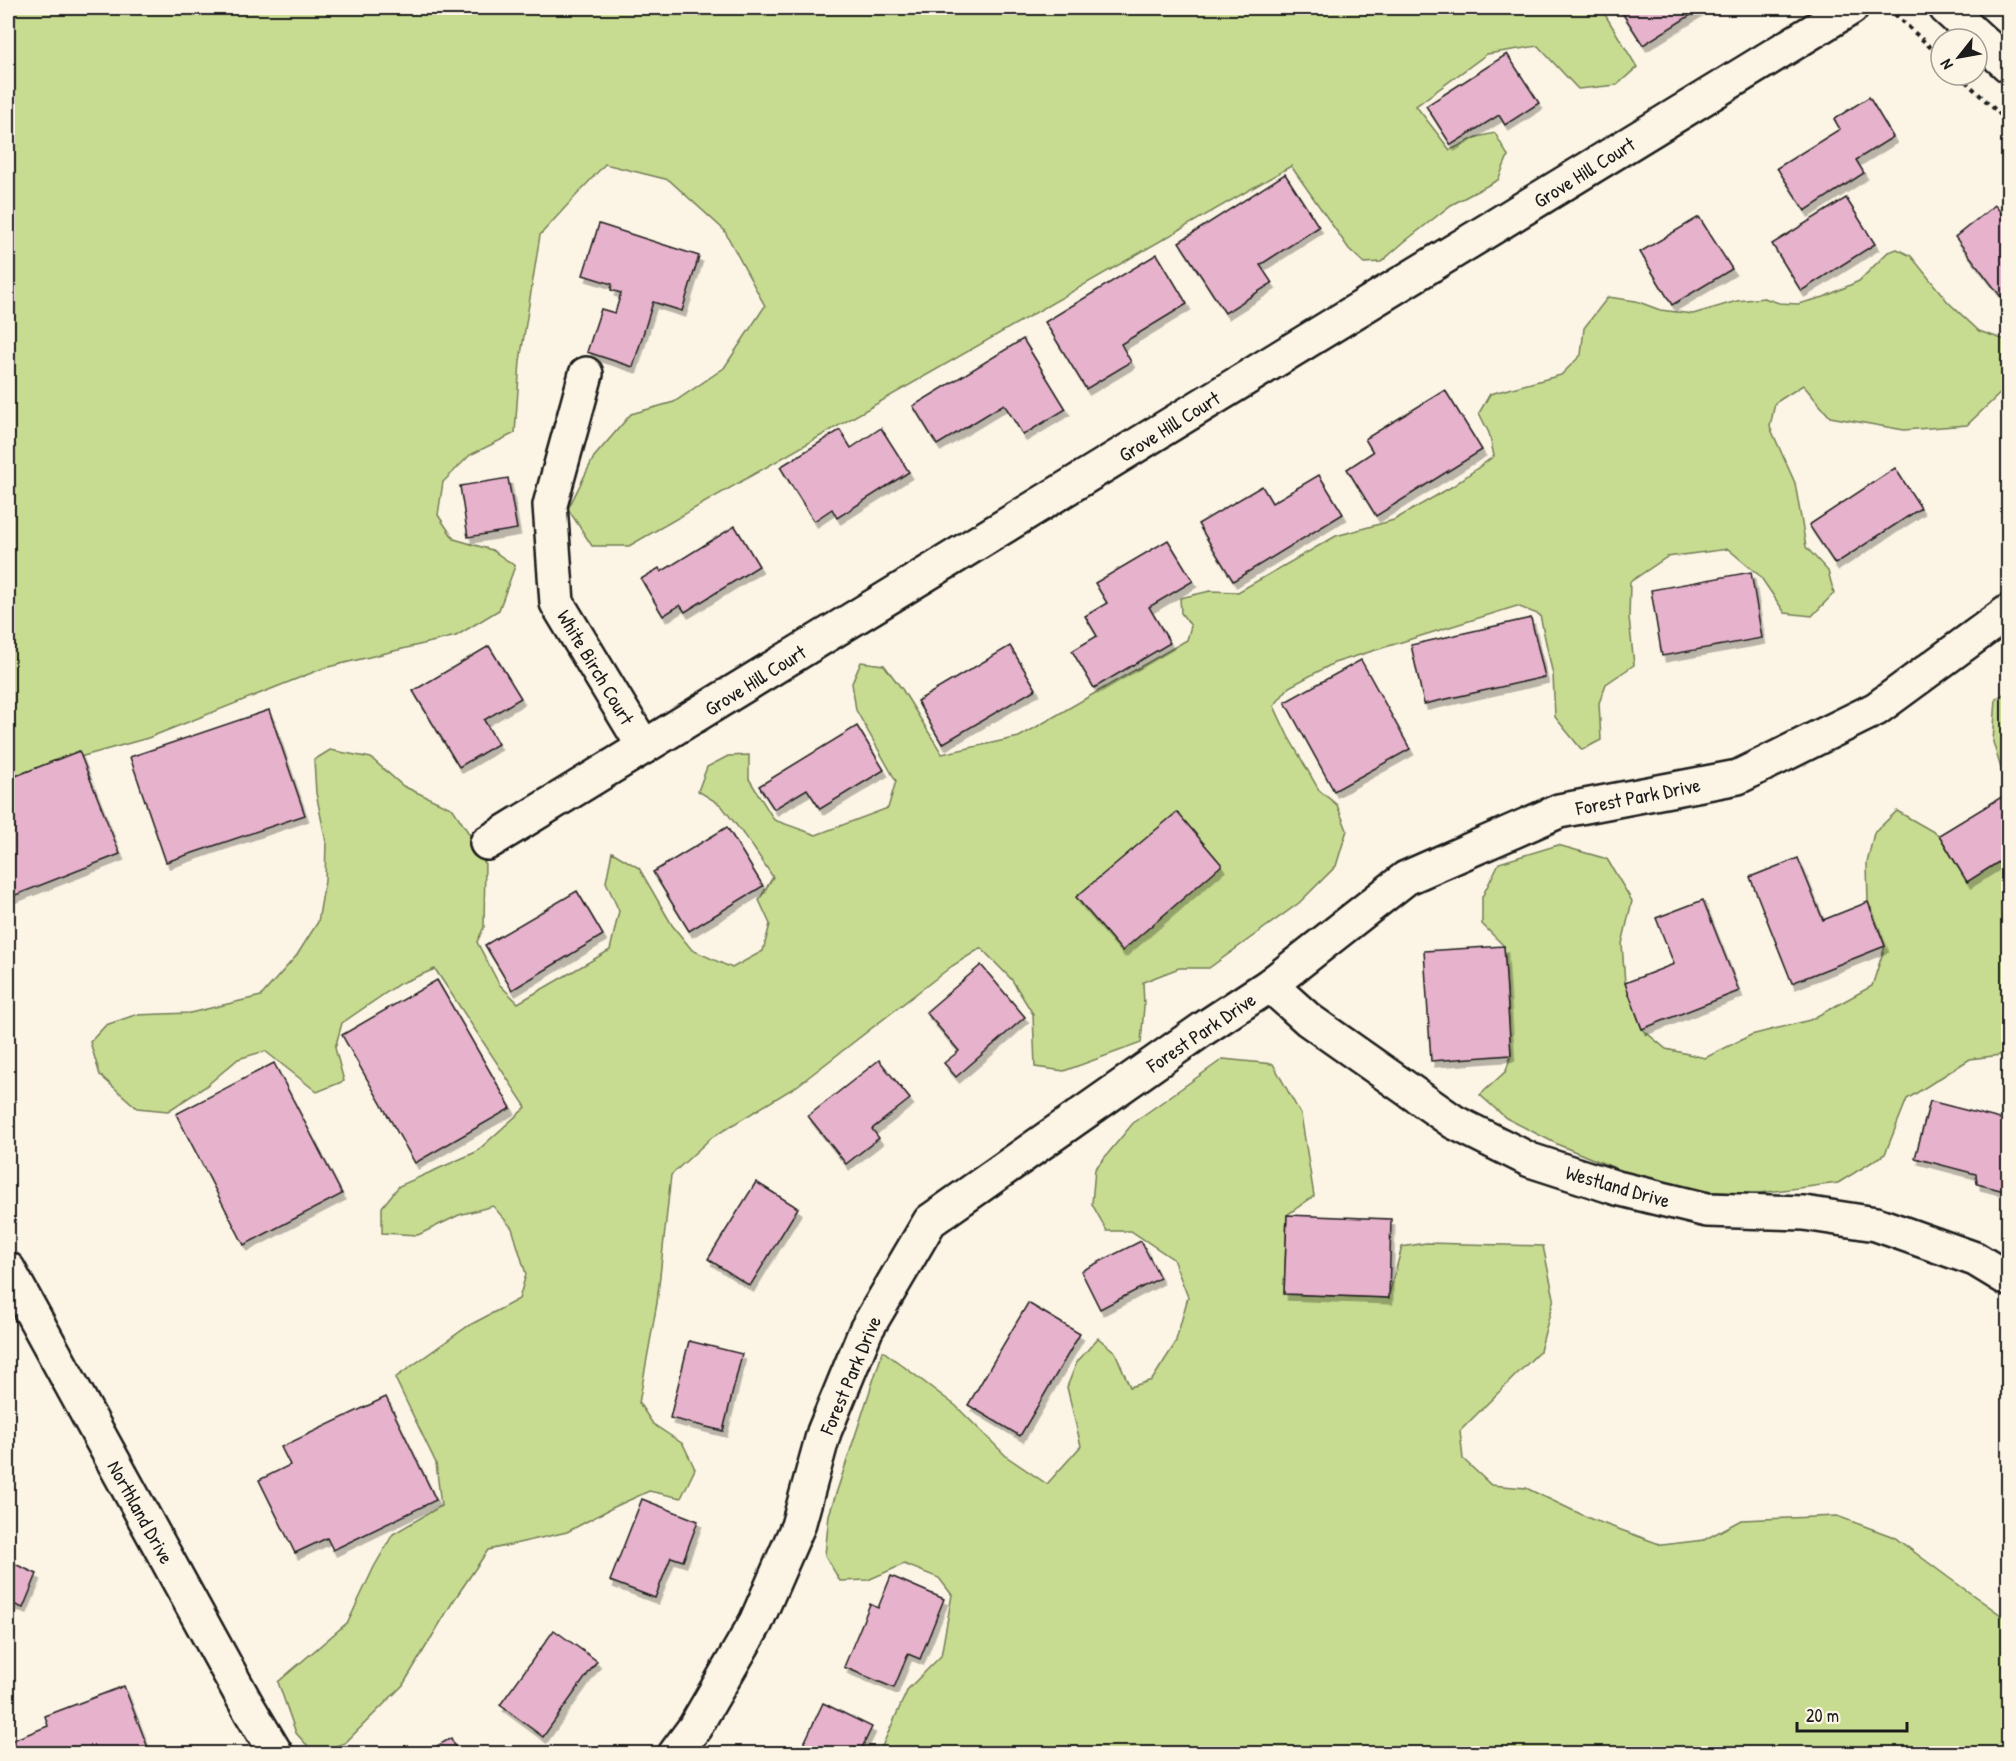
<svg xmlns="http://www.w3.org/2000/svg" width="2016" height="1761" viewBox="0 0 2016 1761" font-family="'Patrick Hand',sans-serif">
  <defs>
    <filter id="shadow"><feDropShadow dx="3.5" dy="6" stdDeviation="0" flood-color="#0004"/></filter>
  </defs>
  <rect width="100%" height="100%" fill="#fcf5e5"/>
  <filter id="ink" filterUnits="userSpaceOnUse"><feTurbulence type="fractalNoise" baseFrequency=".0167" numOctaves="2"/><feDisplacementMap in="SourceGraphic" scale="12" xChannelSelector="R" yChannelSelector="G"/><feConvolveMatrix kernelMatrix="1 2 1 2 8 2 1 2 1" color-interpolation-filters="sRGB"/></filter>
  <g filter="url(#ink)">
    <g fill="#c8dc91" stroke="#727c56" stroke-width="1.5">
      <path d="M8,8H1601L1637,67L1617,85L1578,89L1538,46L1487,54L1416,106L1450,150L1477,137L1495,133L1508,156L1498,180L1451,205L1404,242L1381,262L1364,263L1349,249L1291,166L629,546H592L568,509L594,457L631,414L674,402L724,368L765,306L724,230L669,180L605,164L540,235L520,361L515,433L470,455L443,482L438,515L454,539L492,550L515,566L499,610L456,636L324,668L148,738L8,777Z"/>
      <path d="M1897,249L1911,256L1948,302L1979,331L2008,341V386L1967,425L1904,430L1830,417L1803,385L1775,403L1770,427L1795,483L1806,547L1828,571L1834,593L1812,616L1785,613L1760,576L1728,549L1667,557L1630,582L1629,618L1634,665L1606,684L1599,703L1601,740L1582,750L1555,717L1553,675L1540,615L1517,606L1334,663L1289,687L1274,706L1288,736L1319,790L1337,805L1347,830L1336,866L1299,903L1209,968H1179L1143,982L1144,1006L1141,1043L1064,1071L1035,1067L1033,1014L1012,980L981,948L952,966L797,1086L711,1138L671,1175L657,1303L639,1403L653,1424L683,1444L695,1469L681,1498L649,1491L612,1508L567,1532L488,1550L452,1603L403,1685L345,1743L314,1753L296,1733L278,1682L348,1622L374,1567L393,1534L441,1506L436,1463L395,1378L468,1326L519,1299L526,1274L512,1228L493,1206L459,1215L418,1235L382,1233V1207L399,1186L476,1152L526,1107L435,969L399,984L342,1023L335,1048L344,1081L317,1092L265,1051L238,1059L205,1087L168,1111L137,1108L100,1075L90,1042L106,1025L135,1015L190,1013L261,996L297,955L318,922L325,881L326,842L316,793L314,760L330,750L371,758L403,786L453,809L485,858L484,927L477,942L499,984L518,1003L610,950L619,911L606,882L612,852L639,868L672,925L692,950L732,968L763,951L770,924L759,900L773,877L753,847L721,805L698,791L707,767L728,756L749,755V779L774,820L816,835L888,808L896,781L856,710L852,683L861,662L884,665L902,689L942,754L1019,737L1187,640L1191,626L1181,613L1180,598L1210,591L1238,592L1336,536L1394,520L1453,486L1494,456L1489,433L1479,413L1490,394L1561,375L1581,355L1584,328L1608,297L1636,301L1660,310L1693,314L1737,301L1764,298L1779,303L1798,304L1824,297L1859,281L1888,252Z"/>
      <path d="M2008,691V778L2003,775L1993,742L1996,699Z"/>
      <path d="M1897,811L1939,835L1967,881L2008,856V1054L1970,1059L1907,1099L1885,1154L1838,1183L1752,1194L1666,1189L1559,1145L1506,1118L1480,1095L1506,1071L1511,1055L1504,946L1482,924V897L1499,863L1558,845L1607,859L1632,901L1622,944L1625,983L1642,1029L1666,1049L1705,1058L1751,1035L1810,1020L1872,986L1885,946L1868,902L1867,863L1874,833Z"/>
      <path d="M1223,1059L1273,1064L1301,1115L1314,1196L1287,1215L1284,1294L1388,1298L1402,1247L1426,1243L1543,1246L1554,1298L1540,1351L1460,1431L1463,1459L1491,1485L1526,1488L1591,1519L1662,1545L1704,1540L1741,1520L1837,1516L1894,1537L1949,1578L2008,1620V1753L1351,1754L1325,1752L1317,1754L879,1753L908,1689L941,1656L952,1595L939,1578L904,1564L868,1580L840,1581L825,1555L829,1515L883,1351L956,1406L1007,1457L1047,1484L1081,1446L1067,1387L1077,1362L1098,1338L1115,1352L1130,1387L1152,1380L1175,1344L1188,1297L1173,1259L1131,1231H1107L1092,1204L1095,1169L1134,1122Z"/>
    </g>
    <g fill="#e7b2cb" stroke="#1c1c1c" stroke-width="1.5" filter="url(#shadow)">
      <path d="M1619,8H1702L1643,45Z"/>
      <path d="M1507,54L1539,103L1505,125L1499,115L1451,145L1426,106Z"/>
      <path d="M1869,97L1893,137L1856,160L1864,173L1805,211L1777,168L1840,129L1834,119Z"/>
      <path d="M1285,174L1319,227L1260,265L1272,283L1225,313L1179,242Z"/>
      <path d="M1846,198L1875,244L1801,291L1772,244Z"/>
      <path d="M1995,205L2008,222V306L1955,237Z"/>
      <path d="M1699,217L1732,269L1672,305L1640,252Z"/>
      <path d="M599,224L699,256L682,311L653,302L633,367L587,352L601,309L615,313L621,293L611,290L612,284L583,275Z"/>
      <path d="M1157,254L1187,304L1121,344L1131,362L1086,389L1045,322Z"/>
      <path d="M1023,339L1066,409L1023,435L1004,404L937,445L913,406Z"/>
      <path d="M1445,390L1482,450L1376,516L1347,469L1373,452L1365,439Z"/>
      <path d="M881,428L909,472L837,518L832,509L814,521L780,467L840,430L851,448Z"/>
      <path d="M1895,468L1921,508L1835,564L1809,525Z"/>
      <path d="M1319,475L1343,514L1233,581L1198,524L1262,486L1272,503Z"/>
      <path d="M508,478L517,529L468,537L460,486Z"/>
      <path d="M735,526L759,566L685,612L680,605L663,616L641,579L659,568L661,572Z"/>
      <path d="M1168,540L1193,581L1149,607L1170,643L1094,688L1072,651L1097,636L1085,616L1107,603L1095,583Z"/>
      <path d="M1751,572L1762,638L1662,656L1651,590Z"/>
      <path d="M1531,618L1545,677L1424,704L1411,645Z"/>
      <path d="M489,646L521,698L484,720L498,744L459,767L413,691Z"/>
      <path d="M1010,646L1036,689L942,744L917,701Z"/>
      <path d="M1361,660L1410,749L1334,791L1285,702Z"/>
      <path d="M269,710L305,815L166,862L130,757Z"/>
      <path d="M857,726L884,770L820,809L807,789L774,809L759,786Z"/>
      <path d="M79,751L120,854L8,898V779Z"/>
      <path d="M2008,793V856L1967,882L1939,835Z"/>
      <path d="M1177,812L1222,865L1122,951L1076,897Z"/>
      <path d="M727,827L763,886L689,931L653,872Z"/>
      <path d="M1798,858L1823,920L1868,902L1885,946L1792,983L1750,877Z"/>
      <path d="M577,891L603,935L512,990L485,945Z"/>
      <path d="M1703,900L1739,991L1642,1029L1625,983L1674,964L1656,918Z"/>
      <path d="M1504,946L1511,1055L1431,1061L1424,951Z"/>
      <path d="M981,965L1025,1017L956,1077L944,1063L959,1051L926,1012Z"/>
      <path d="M437,980L511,1108L415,1163L342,1035Z"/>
      <path d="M879,1060L910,1099L872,1129L879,1138L846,1164L808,1116Z"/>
      <path d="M274,1063L342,1194L244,1245L176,1114Z"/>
      <path d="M1930,1101L2008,1121V1192L1977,1184L1976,1174L1915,1158Z"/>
      <path d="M756,1182L798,1208L750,1286L708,1259Z"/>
      <path d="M1287,1215L1391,1219L1389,1298L1284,1294Z"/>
      <path d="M1141,1241L1160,1278L1100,1309L1081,1271Z"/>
      <path d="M1028,1303L1080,1334L1020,1436L968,1405Z"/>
      <path d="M689,1341L742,1354L723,1431L670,1418Z"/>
      <path d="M386,1397L436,1500L333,1550L327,1538L295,1553L259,1480L290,1465L281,1447Z"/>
      <path d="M642,1499L698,1521L683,1561L671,1557L655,1598L610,1581Z"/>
      <path d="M8,1561L37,1574L23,1608L8,1602Z"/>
      <path d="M891,1576L944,1599L920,1659L908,1654L894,1688L844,1667L870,1604L878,1608Z"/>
      <path d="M554,1630L597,1661L543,1737L500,1705Z"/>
      <path d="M124,1686L150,1753L8,1754V1742L48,1726L45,1716Z"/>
      <path d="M823,1703L872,1727L859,1754H799Z"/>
      <path d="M451,1738L459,1754H423Z"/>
    </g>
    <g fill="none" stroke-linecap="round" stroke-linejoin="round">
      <defs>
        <g id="minor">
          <path d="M586,374L550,505L557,603L644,747"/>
          <path d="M487,843L1851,8"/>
          <path d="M1270,985L1309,1020L1454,1122L1530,1160L1617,1188L1707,1210L1804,1213L1876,1224L1975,1259L2008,1279"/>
          <path d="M8,1269L248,1707L276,1754"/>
          <path d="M675,1754L695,1727L756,1622L798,1526L824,1432L866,1330L930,1221L1203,1029L1270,985L1406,878L1559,811L1738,777L1876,709L2008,612"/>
        </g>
        <path id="secondary" d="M1946,8L2008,65"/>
      </defs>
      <use href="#minor" stroke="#1c1c1c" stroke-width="38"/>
      <use href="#secondary" stroke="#1c1c1c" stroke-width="38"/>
      <g stroke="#1c1c1c" stroke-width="4" stroke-dasharray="4.5 4.5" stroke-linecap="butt">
        <path d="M1888,8L1941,57"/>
        <path d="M1959,75L2008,122"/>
      </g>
      <use href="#minor" stroke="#fcf5e5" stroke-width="33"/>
      <use href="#secondary" stroke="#fcf5e5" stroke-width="33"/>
    </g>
  </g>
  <g text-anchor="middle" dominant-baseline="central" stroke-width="4.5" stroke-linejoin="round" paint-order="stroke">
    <g font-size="20" fill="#1c1c1c" stroke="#fcf5e5">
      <text transform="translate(1584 172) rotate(-32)">Grove Hill Court</text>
      <text transform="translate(1169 426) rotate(-32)">Grove Hill Court</text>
      <text transform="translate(596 667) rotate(59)">White Birch Court</text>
      <text transform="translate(755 680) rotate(-32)">Grove Hill Court</text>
      <text transform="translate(1638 796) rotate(-11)">Forest Park Drive</text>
      <text transform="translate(1201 1032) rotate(-34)">Forest Park Drive</text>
      <text transform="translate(1618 1186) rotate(16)">Westland Drive</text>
      <text transform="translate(850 1375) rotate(-67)">Forest Park Drive</text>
      <text transform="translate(141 1512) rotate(61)">Northland Drive</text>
    </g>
  </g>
  <rect width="2016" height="1761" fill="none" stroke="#fcf5e5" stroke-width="30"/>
  <rect x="15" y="15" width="1986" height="1731" fill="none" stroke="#1c1c1c" stroke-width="2" filter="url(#ink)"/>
  <g transform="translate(1959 57) rotate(239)"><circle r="28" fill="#fcf5e5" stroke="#a29e95" stroke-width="1.5"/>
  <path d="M0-4.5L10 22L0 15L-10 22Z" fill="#1c1c1c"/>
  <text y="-9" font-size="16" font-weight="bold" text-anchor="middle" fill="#1c1c1c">N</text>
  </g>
  <path d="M1797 1722v9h110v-9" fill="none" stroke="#1c1c1c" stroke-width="3"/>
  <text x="1806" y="1722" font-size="18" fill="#1c1c1c" stroke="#fcf5e5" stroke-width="4.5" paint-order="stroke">20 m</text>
</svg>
